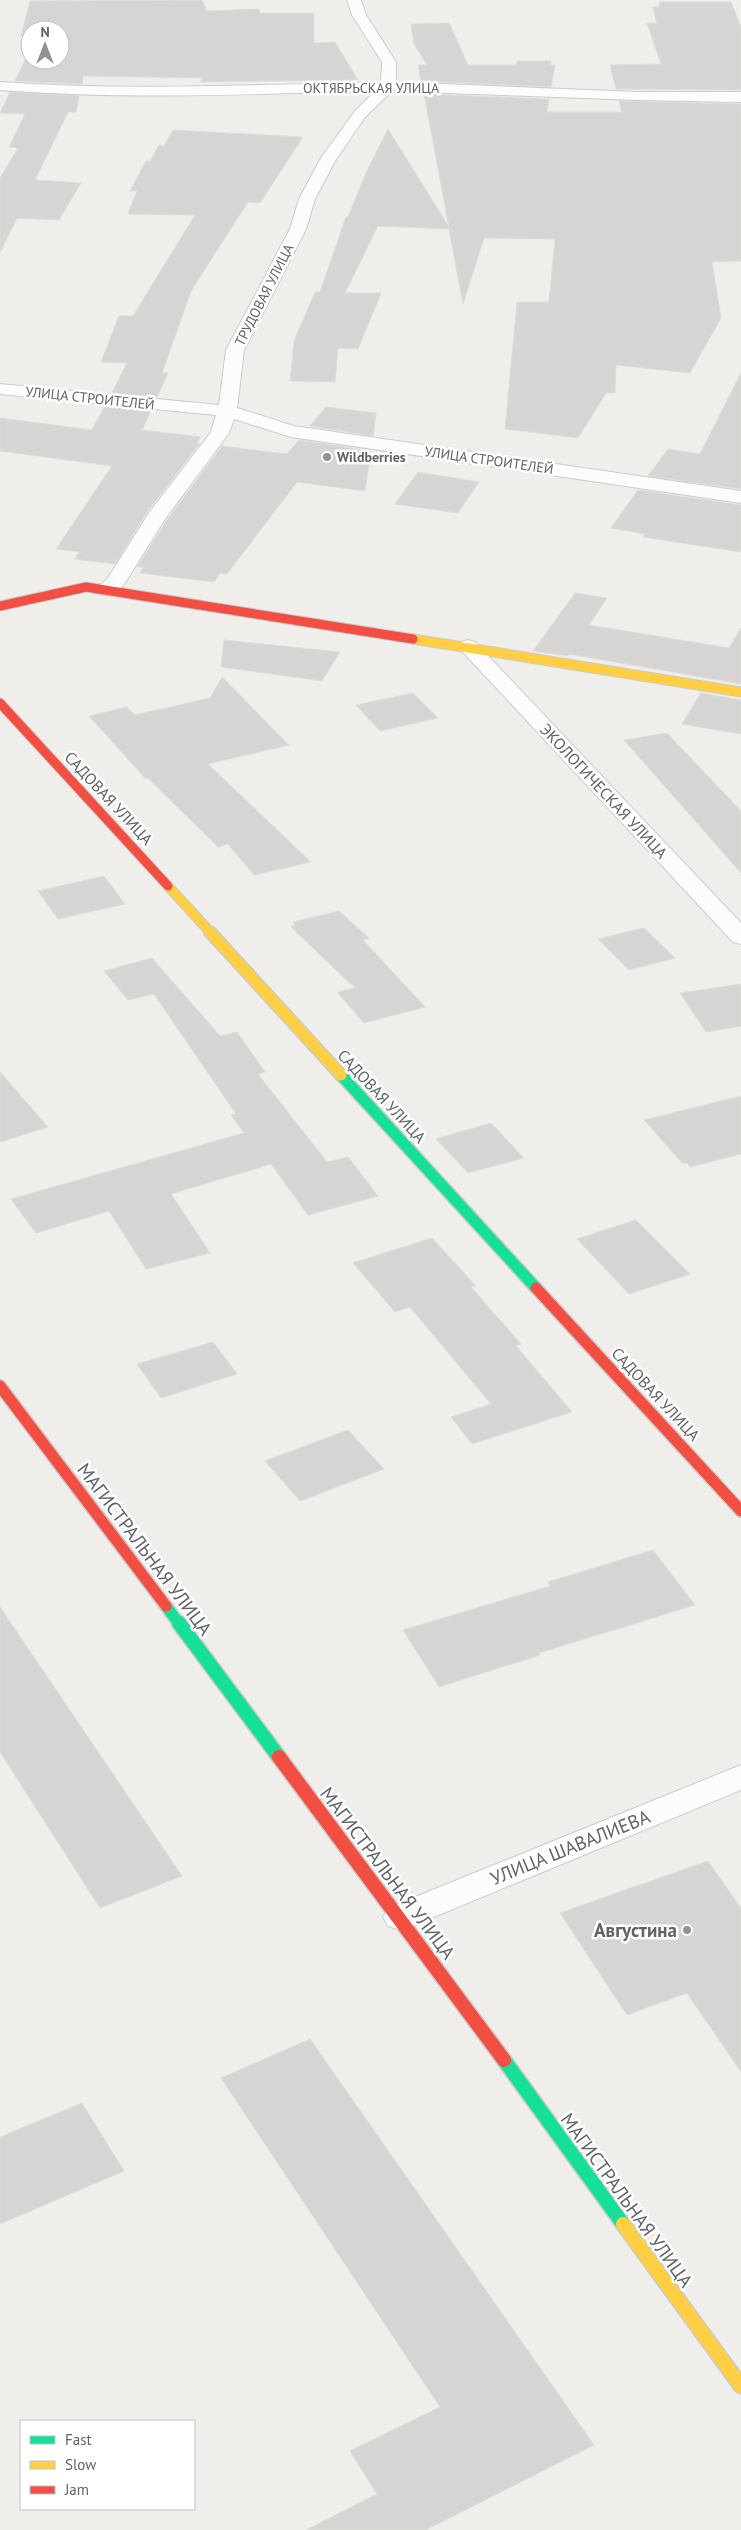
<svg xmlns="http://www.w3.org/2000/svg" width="741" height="2530" viewBox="0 0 741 2530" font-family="'PT Sans',sans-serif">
  <rect width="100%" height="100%" fill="#efeeea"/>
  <g fill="#d6d5d3" stroke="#deddd9">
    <path d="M202,0L207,11L259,9L260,13H314V43L335,42L358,80L200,82L203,78L83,76L82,84L15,81L30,50V60H60V30H30V36H21L30,1Z"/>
    <path d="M659,2H731L741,27V90L616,89L610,65L661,64L647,23H657L653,7H660Z"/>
    <path d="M449,23L468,65H516L517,61H551L550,65H555L551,87L421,81L418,65H427L414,44L411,24Z"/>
    <path d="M10,92L79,96L76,112H68L35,180L81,183L59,220L17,218L0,253V178L18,148L9,147L25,114L0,113Z"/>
    <path d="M424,94L549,99L547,112H622L619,101L741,104V261L712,262L721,318L690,373L616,365L615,393H606L578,438L505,429L517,302H549L555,239L484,238L463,304L449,229L378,226L345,293H381L358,349L338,348L335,382L290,381L294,341L315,292H320L346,217H348L366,173L388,129L449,227Z"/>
    <path d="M173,130L303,137L260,203L248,202L191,291L162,373H168L157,397L112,393L127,363L101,362L119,316H133L195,215L128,214L137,191H130L146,161L150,162L159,145L164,146Z"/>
    <path d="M741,373V489L648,476L668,449L700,454Z"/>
    <path d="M105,406L151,411L142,430L201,437L196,443H200L147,512L115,564L74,559L80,552L56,549L112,466L0,451V418L92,430Z"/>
    <path d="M326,407L376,413L373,436L310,426Z"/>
    <path d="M299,440L371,451L365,491L297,482L227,574L220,573L214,582L140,573L144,567H137L167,520L222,446L287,454Z"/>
    <path d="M418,472L479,482L458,513L395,504Z"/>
    <path d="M638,490L741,505V552L643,537L645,534L611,528Z"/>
    <path d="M575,593L607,598L589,625L729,648L741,628V684L569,654L567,656L533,651Z"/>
    <path d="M224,640L340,652L322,681L221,667Z"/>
    <path d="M222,677L289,745L208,764L311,862L254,875L228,844L218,847L148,778H145L89,716L127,707L135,715L210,698Z"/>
    <path d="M413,693L438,718L380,731L356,705Z"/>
    <path d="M701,693L741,700V734L682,724Z"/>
    <path d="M667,733L741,811V873L624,740Z"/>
    <path d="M104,876L125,904L58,919L38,891Z"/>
    <path d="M339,911L369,938L363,940L425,1007L364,1023L337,992L355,988L291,927L295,925L293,922Z"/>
    <path d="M644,928L675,958L629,970L598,939Z"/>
    <path d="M152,958L220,1036L237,1032L265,1072L258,1074L327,1162L348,1157L378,1196L308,1215L271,1164L171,1194L210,1253L146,1269L109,1211L36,1233L11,1199L244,1133L231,1115L236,1114L154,994L128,1000L104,971Z"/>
    <path d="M741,984V1026L706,1032L680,993Z"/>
    <path d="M0,1072L48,1127L0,1142Z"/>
    <path d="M741,1096V1154L690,1167L687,1163L683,1164L644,1120Z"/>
    <path d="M491,1123L524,1158L468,1173L436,1139Z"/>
    <path d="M636,1220L690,1274L629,1294L577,1239Z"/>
    <path d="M432,1238L476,1286L471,1287L521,1344L516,1346L572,1412L472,1444L451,1417L491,1404L410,1307L395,1312L353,1263Z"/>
    <path d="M213,1342L237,1374L161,1398L137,1364Z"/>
    <path d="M348,1430L384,1469L300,1501L265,1461Z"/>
    <path d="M653,1550L695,1605L539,1653L540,1655L439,1687L403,1630L550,1586L548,1582Z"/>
    <path d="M0,1607L182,1876L100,1908L0,1752Z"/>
    <path d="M708,1861L741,1908V2072L687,1993L627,2015L560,1913Z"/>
    <path d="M310,2039L594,2445L426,2530H306L377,2494L350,2451L440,2407L221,2078Z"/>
    <path d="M82,2103L124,2171L0,2224V2137Z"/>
  </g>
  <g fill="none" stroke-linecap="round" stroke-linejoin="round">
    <defs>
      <g id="street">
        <path d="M347,0H361L366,15L396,62V82L638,92H741V102L638,100L392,91L365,117L335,161L315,199L306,229L244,350L237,408L294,426L741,491V503L291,437L234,419L229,433L165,519L123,586C115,592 109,596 99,593L96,589L108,578L149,513L211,432L216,415L0,394V384L219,405L226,350L290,229L299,199L321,158L355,111L375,91C250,94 124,100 0,90V82C126,91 254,85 381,82L382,62L352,15Z"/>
        <path d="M468,640L475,642L741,923V944L733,942L461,650L458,646L461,642Z"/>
        <path d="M741,1765V1790L412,1926L400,1930L388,1926L383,1917L388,1908Z"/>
      </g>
      <g id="fast-far1">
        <path d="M341,1075L536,1288"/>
        <path d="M166,1606L180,1625"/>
      </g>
      <g id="fast">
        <path d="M179,1623L279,1757"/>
        <path d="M504,2060L623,2224"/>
      </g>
      <g id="slow-far2">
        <path d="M413,639L741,692"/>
        <path d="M168,886L211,933"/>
      </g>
      <path id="slow-far1" d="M210,932L341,1075"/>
      <path id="slow" d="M623,2224L741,2386"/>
      <g id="jam-far2">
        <path d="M0,606L86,587L413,639"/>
        <path d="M0,703L168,886"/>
      </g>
      <g id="jam-far1">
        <path d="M536,1288L741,1511"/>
        <path d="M0,1386L166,1606"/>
      </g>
      <path id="jam" d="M279,1757L504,2060"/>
    </defs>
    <use href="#street" stroke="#cbcccc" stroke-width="2"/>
    <use href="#fast-far1" stroke="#cacacb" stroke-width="14"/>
    <use href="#fast" stroke="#cacacb" stroke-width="17"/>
    <use href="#slow-far2" stroke="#cacacb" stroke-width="11"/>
    <use href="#slow-far1" stroke="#cacacb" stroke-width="14"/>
    <use href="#slow" stroke="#cacacb" stroke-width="17"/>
    <use href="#jam-far2" stroke="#cacacb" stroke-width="11"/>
    <use href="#jam-far1" stroke="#cacacb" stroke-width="14"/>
    <use href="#jam" stroke="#cacacb" stroke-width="17"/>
    <use href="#street" fill="#fdfcfc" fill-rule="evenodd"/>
    <use href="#fast-far1" stroke="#16e098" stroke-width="11"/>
    <use href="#fast" stroke="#16e098" stroke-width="14"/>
    <use href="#slow-far2" stroke="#ffcf43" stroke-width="9"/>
    <use href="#slow-far1" stroke="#ffcf43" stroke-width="11"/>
    <use href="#slow" stroke="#ffcf43" stroke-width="14"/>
    <use href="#jam-far2" stroke="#f24e42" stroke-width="9"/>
    <use href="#jam-far1" stroke="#f24e42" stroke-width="11"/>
    <use href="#jam" stroke="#f24e42" stroke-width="14"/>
  </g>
  <g fill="#919496" stroke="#fff" stroke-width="2">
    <circle cx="327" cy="457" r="5"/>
    <circle cx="687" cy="1930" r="5"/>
  </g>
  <g text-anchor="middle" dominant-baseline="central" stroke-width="5" stroke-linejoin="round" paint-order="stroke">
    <g font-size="14" fill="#5f6368" stroke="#fff">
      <text x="371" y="88">ОКТЯБРЬСКАЯ УЛИЦА</text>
      <text transform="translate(264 295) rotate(-63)">ТРУДОВАЯ УЛИЦА</text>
      <text transform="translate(90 398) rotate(6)">УЛИЦА СТРОИТЕЛЕЙ</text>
      <text transform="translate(489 460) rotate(8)">УЛИЦА СТРОИТЕЛЕЙ</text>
    </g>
    <g font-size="14" font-weight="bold" fill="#5f6368" stroke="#fff" text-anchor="start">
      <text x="337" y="457">Wildberries</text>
    </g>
    <g font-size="16" fill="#5f6368" stroke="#fff">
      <text transform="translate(604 791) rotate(47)">ЭКОЛОГИЧЕСКАЯ УЛИЦА</text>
      <text transform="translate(109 798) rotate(47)">САДОВАЯ УЛИЦА</text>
      <text transform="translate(382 1096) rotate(47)">САДОВАЯ УЛИЦА</text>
      <text transform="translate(656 1394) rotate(47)">САДОВАЯ УЛИЦА</text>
    </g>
    <g font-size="19" fill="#5f6368" stroke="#fff">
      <text transform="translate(145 1549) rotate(53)">МАГИСТРАЛЬНАЯ УЛИЦА</text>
      <text transform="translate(570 1847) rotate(-22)">УЛИЦА ШАВАЛИЕВА</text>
      <text transform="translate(388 1873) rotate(53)">МАГИСТРАЛЬНАЯ УЛИЦА</text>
      <text transform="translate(627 2200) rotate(54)">МАГИСТРАЛЬНАЯ УЛИЦА</text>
    </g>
    <g font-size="19" font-weight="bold" fill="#5f6368" stroke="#fff" text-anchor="end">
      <text x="677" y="1930">Августина</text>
    </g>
  </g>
  <rect x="20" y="2420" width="175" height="90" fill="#ffffff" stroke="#bfc1c3"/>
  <rect x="30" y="2436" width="25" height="8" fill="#16e098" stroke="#bfc1c3"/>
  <text x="65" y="2445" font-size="15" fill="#5f6368">Fast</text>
  <rect x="30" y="2461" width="25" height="8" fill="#ffcf43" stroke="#bfc1c3"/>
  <text x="65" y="2470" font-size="15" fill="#5f6368">Slow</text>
  <rect x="30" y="2486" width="25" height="8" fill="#f24e42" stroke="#bfc1c3"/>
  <text x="65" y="2495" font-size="15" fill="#5f6368">Jam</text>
  <g transform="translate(45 45)"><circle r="24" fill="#ffffff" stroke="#bfc1c3"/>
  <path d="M0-4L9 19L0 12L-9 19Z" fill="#919496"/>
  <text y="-8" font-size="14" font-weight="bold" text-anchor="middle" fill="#5f6368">N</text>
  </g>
</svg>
